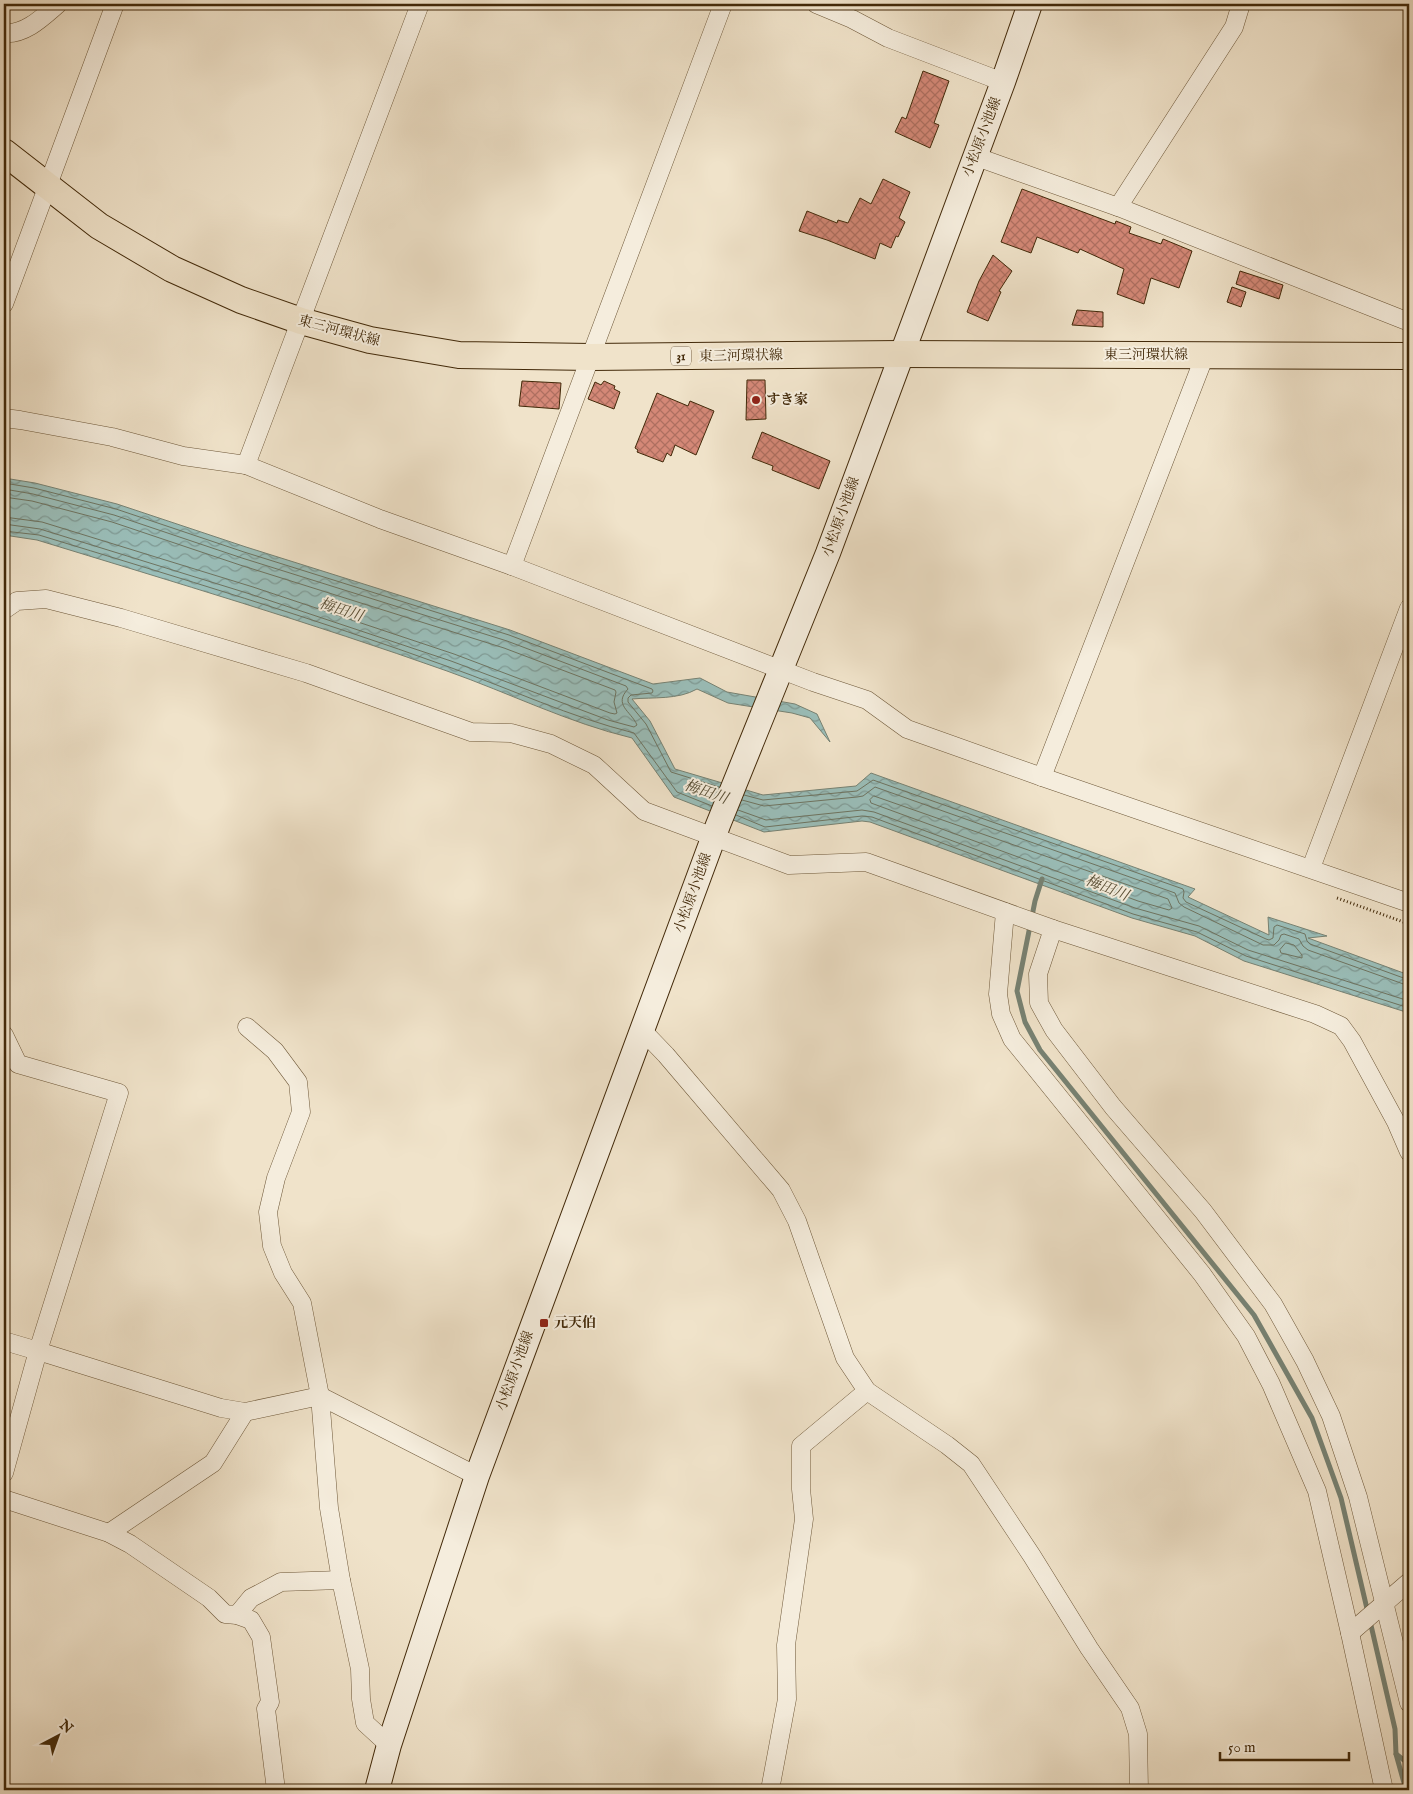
<svg xmlns="http://www.w3.org/2000/svg" width="1413" height="1794" viewBox="0 0 1413 1794" font-family="'IM FELL English','Noto Serif JP',serif">
  <defs>
    <pattern id="water-waves" width="16" height="10" patternUnits="userSpaceOnUse" patternTransform="scale(1.25)"><rect width="16" height="10" fill="#9abeb9"/><path d="M0 5q4-4 8 0t8 0" fill="none" stroke="#7f9a95"/></pattern>
    <pattern id="building-cross-hatch" width="8" height="8" patternUnits="userSpaceOnUse" patternTransform="scale(1.25)"><rect width="8" height="8" fill="#d48877"/><path d="M0 0l8 8M0 8l8-8" fill="none" stroke="#ae6f60"/></pattern>
  </defs>
  <rect width="100%" height="100%" fill="#f0e3ca"/>
  <filter id="stains"><feTurbulence type="fractalNoise" baseFrequency=".004" numOctaves="4"/><feColorMatrix values="0 0 0 0 .2 0 0 0 0 .09 0 0 0 0 .02 0 0 0 .5 -.17"/></filter>
  <radialGradient id="worn" r=".72"><stop offset=".6" stop-color="#630" stop-opacity="0"/><stop offset="1" stop-color="#630" stop-opacity=".3"/></radialGradient>
  <path fill="url(#water-waves)" stroke="#778273" d="M4,478L35,483L117,504L246,547L510,630L653,684L700,678L727,692L795,704L817,714L830,742L810,718L792,713L728,703L697,689C678,700 653,697 632,699L650,721L675,769L763,795L856,786L871,773L1195,889L1188,897L1269,935L1268,917L1327,936L1308,938L1409,975V1013L1244,961L1195,936L1132,918L870,822L862,821L764,832L674,797L632,738C569,723 509,693 447,671C312,623 174,582 37,540L4,535Z"/>
  <g fill="none" stroke-linecap="round" stroke-linejoin="round">
    <g stroke="#6e7461" stroke-width="1">
      <path d="M4,483L34,488L116,509L244,552L509,635L652,689L653,691L652,693L631,695L628,698V702L646,724L671,772L719,787"/>
      <path d="M4,489L33,494L114,515L242,558L507,641L626,686L628,689C613,705 631,711 637,725L634,727L608,720L451,661L250,594L40,529L4,524"/>
      <path d="M4,497L32,501L112,522L240,565L504,648L615,690L616,692L614,702L617,713L615,714L610,713L454,654L253,587L42,522L4,517"/>
      <path d="M4,531L39,535C176,577 314,618 449,667C511,689 570,717 634,733L677,792L712,806"/>
      <path d="M744,795L763,800L857,791L873,780L1183,889L1184,892L1183,898L1186,902L1266,939L1269,940L1273,938L1274,927L1277,925L1305,934L1307,941L1310,944L1409,980"/>
      <path d="M874,796L1168,899L1172,908L1169,910L1138,901L871,803L870,800Z"/>
      <path d="M714,800L688,790L686,787L689,785L717,793"/>
      <path d="M742,800L764,806L857,797L863,796L875,787L1175,893L1179,903L1184,907L1263,945H1274L1279,940L1281,935L1284,934L1299,939L1303,946L1308,950L1409,986"/>
      <path d="M738,810L766,820L862,810L874,812L1135,908L1199,926L1248,950L1409,1001"/>
      <path d="M736,815L765,827L862,816L872,817L1133,914L1197,932L1246,956L1409,1008"/>
      <path d="M1286,943L1294,945L1302,955V958L1281,953L1280,950Z"/>
    </g>
    <g stroke="#778273" stroke-width="5">
      <path d="M1042,879L1035,901L1017,991L1025,1022L1040,1050L1254,1315L1312,1418L1341,1498L1368,1613"/>
      <path d="M1370,1621L1395,1729L1396,1754L1406,1790"/>
      <path d="M1396,1754L1409,1764"/>
    </g>
  </g>
  <g fill="url(#building-cross-hatch)" stroke="#422909">
    <path d="M923,71L949,81L934,123L939,125L930,148L895,132L902,117L906,119Z"/>
    <path d="M883,179L910,192L899,218L905,222L898,237L896,236L891,248L880,243L875,259L827,240L799,231L807,211L837,223L838,220L848,223L860,198L871,204Z"/>
    <path d="M1022,189L1115,224L1116,221L1131,227L1129,233L1161,244L1163,239L1192,251L1179,288L1151,278L1144,304L1117,294L1124,269L1080,249L1078,253L1037,237L1031,253L1001,242Z"/>
    <path d="M993,255L1012,271L999,291L1001,292L988,321L967,312L979,281Z"/>
    <path d="M1240,271L1283,285L1279,299L1236,284Z"/>
    <path d="M1232,287L1246,292L1241,307L1227,302Z"/>
    <path d="M1077,310L1103,312V327L1072,325Z"/>
    <path d="M747,380H765L766,419L746,420Z"/>
    <path d="M522,381L561,383L559,409L519,406Z"/>
    <path d="M604,381L615,386L614,389L620,392L614,409L588,399L595,382L601,385Z"/>
    <path d="M657,393L688,406L690,401L714,411L696,455L675,445L671,456L667,453L663,462L637,452L638,450L635,448Z"/>
    <path d="M762,432L830,461L819,489L772,470L773,466L752,458Z"/>
  </g>
  <g fill="none" stroke-linecap="round" stroke-linejoin="round">
    <defs>
      <g id="street">
        <path d="M816,4L852,19L888,38L1003,82"/>
        <path d="M4,33C25,35 43,17 58,4"/>
        <path d="M974,156L1118,207L1409,322"/>
        <path d="M1118,207L1234,27L1241,4"/>
        <path d="M4,304L115,4"/>
        <path d="M4,418L20,420L112,437L183,456L246,465L380,519L512,566L813,682L867,700L907,729L1042,777L1409,903"/>
        <path d="M246,465L420,4"/>
        <path d="M512,566L723,4"/>
        <path d="M4,610L17,601L46,599L121,618L306,673L471,732L511,733L551,744L594,765L644,811L789,865L866,862L1053,929L1315,1014L1341,1026L1352,1041L1396,1122L1409,1152"/>
        <path d="M1042,777L1205,355"/>
        <path d="M1311,868L1409,608"/>
        <path d="M1005,912L998,994L1001,1014L1012,1039L1202,1274L1246,1336L1271,1384L1317,1491L1350,1633L1384,1790"/>
        <path d="M1053,929L1038,974L1039,1003L1054,1030L1113,1107L1203,1211L1273,1304L1305,1361L1331,1416L1358,1497L1409,1703"/>
        <path d="M247,1027L275,1051L298,1082L301,1112L276,1178L268,1212L272,1246L283,1273L302,1303L320,1396L329,1508L341,1580L360,1669L361,1699L365,1723L389,1745"/>
        <path d="M642,1030L666,1055L781,1190L797,1221L845,1358L867,1391L947,1445L971,1464L1032,1556L1089,1648L1130,1708L1138,1734L1139,1790"/>
        <path d="M4,1035L18,1064L119,1093L38,1351L4,1341"/>
        <path d="M4,1473L38,1351L221,1408L245,1412L320,1396L477,1476"/>
        <path d="M4,1499L109,1533L130,1544L209,1598L225,1614L237,1615L251,1620L261,1637L270,1702L266,1709L276,1790"/>
        <path d="M109,1533L213,1463L245,1412"/>
        <path d="M237,1615L251,1598L281,1582L341,1580"/>
        <path d="M1350,1633L1409,1582"/>
        <path d="M770,1790L787,1699L786,1645L804,1519L801,1489V1446L867,1391"/>
      </g>
      <path id="secondary" d="M377,1790L389,1745L477,1476L718,825L828,553L1003,82L1030,4"/>
      <path id="primary" d="M4,152L99,226L172,269L241,300L301,321L370,340L459,355L591,357L901,354L1409,356"/>
    </defs>
    <use href="#street" stroke="#6e5839" stroke-width="19"/>
    <use href="#secondary" stroke="#422909" stroke-width="26"/>
    <use href="#primary" stroke="#422909" stroke-width="28"/>
    <path stroke="#422909" stroke-width="3" stroke-dasharray="1 2.5" stroke-linecap="butt" d="M1337,898L1409,924"/>
    <use href="#street" stroke="#f5eddd" stroke-width="18"/>
    <use href="#secondary" stroke="#f5eddd" stroke-width="24"/>
    <use href="#primary" stroke="#f0e3ca" stroke-width="26"/>
  </g>
  <g fill="#8f2418" stroke="#f5eddd" stroke-width="2">
    <circle cx="756" cy="400" r="5"/>
    <rect x="539" y="1318" width="10" height="10" rx="2.5"/>
  </g>
  <g text-anchor="middle" dominant-baseline="central" stroke-width="4" stroke-linejoin="round" paint-order="stroke">
    <rect fill="#f5eddd" stroke="#786449" stroke-width="1" x="671" y="346.5" width="20" height="19" rx="4"/>
    <g font-size="12" font-weight="bold" fill="#422909">
      <text x="681" y="356">31</text>
    </g>
    <g font-size="14" fill="#422909" stroke="#f5eddd">
      <text transform="translate(982 137) rotate(-69)">小松原小池線</text>
      <text transform="translate(339 331) rotate(15)">東三河環状線</text>
      <text x="1146" y="355">東三河環状線</text>
      <text transform="translate(741 356) rotate(-1)">東三河環状線</text>
      <text transform="translate(841 517) rotate(-70)">小松原小池線</text>
      <text transform="translate(693 893) rotate(-70)">小松原小池線</text>
      <text transform="translate(515 1371) rotate(-70)">小松原小池線</text>
    </g>
    <g font-size="14" font-weight="bold" fill="#422909" stroke="#f5eddd" text-anchor="start">
      <text x="766" y="400">すき家</text>
      <text x="554" y="1323">元天伯</text>
    </g>
    <g font-size="15" font-style="italic" fill="#584e35" stroke="#f5eddd">
      <text transform="translate(341 610) rotate(18)">梅田川</text>
      <text transform="translate(706 792) rotate(19)">梅田川</text>
      <text transform="translate(1107 888) rotate(22)">梅田川</text>
    </g>
  </g>
  <rect width="1413" height="1794" fill="none" stroke="#f0e3ca" stroke-width="20"/>
  <rect x="5" y="5" width="1403" height="1784" fill="none" stroke="#422909" stroke-width="2.5"/>
  <rect x="10" y="10" width="1393" height="1774" fill="none" stroke="#422909"/>
  <g transform="translate(58 1736) rotate(41)" stroke="#f5eddd" stroke-width="4" paint-order="stroke">
  <path d="M0-4L9 19L0 12L-9 19Z" fill="#422909"/>
  <text y="-8" font-size="14" font-weight="bold" text-anchor="middle" fill="#422909">N</text>
  </g>
  <path d="M1220 1752v8h129v-8" fill="none" stroke="#422909" stroke-width="2.5"/>
  <text x="1228" y="1752" font-size="15" fill="#422909" stroke="#f5eddd" stroke-width="4" paint-order="stroke">50 m</text>
  <rect width="100%" height="100%" filter="url(#stains)"/>
  <rect width="100%" height="100%" fill="url(#worn)"/>
</svg>
